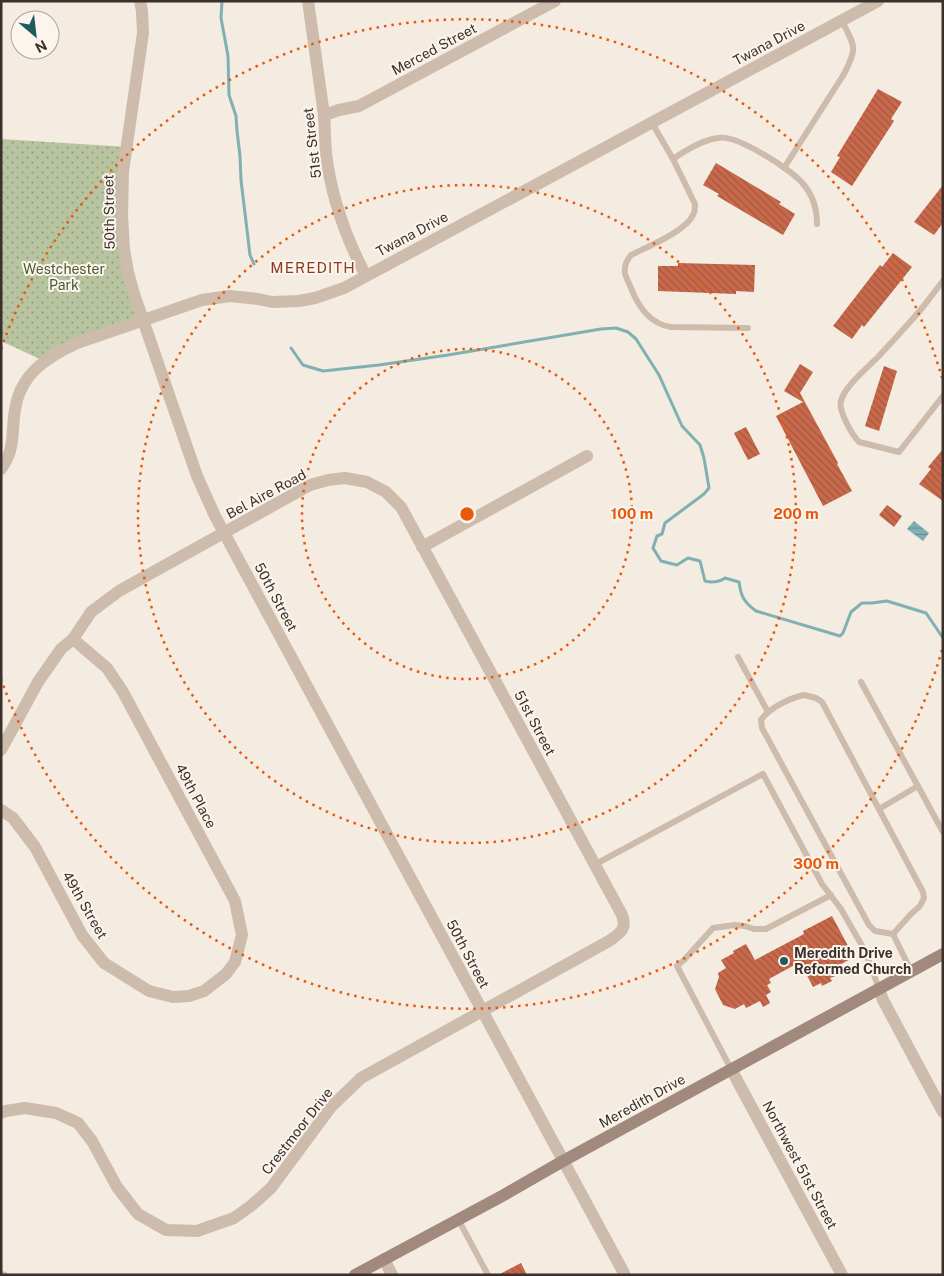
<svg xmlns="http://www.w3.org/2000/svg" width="944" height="1276" viewBox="0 0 944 1276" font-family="'Public Sans',sans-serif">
  <defs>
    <pattern id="green-dots" width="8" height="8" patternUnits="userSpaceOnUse" patternTransform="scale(1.25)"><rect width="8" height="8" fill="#b8c4a0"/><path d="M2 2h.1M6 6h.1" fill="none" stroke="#97a083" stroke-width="1.8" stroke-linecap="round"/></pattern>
    <pattern id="water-rules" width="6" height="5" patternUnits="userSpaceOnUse" patternTransform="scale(1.25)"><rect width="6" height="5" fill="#7fb0b2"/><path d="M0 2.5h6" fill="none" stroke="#699091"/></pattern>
    <pattern id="building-back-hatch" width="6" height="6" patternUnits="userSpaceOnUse" patternTransform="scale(1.25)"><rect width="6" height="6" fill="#c8694b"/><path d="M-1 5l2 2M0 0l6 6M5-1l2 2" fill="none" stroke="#a4573f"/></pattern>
  </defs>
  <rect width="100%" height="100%" fill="#f4ebe1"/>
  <path fill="url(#green-dots)" d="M1,139L127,147L122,215L143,320L44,361L1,341Z"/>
  <path fill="url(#water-rules)" d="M914,521L929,533L923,541L907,529Z"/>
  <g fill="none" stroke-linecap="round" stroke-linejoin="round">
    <g stroke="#7fb0b2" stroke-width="3">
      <path d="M222,1L221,18L228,56L229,95L236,116L237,131L240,156L241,180L250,255L254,264"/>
      <path d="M291,348L303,365L323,371L379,365L448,355L601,329L616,328L628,332L636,339L659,375L682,426L700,445L704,458L709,488L704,494L665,523L662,534L657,536L653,548L661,561L677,565L688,558L700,561L705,581C712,583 719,582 725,578L739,582C741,597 744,602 756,611L840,636L843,633L851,612L862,603H872L887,601L926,613L943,638"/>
    </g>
  </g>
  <g fill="url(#building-back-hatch)">
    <path d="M878,89L902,102L891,119L894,121L852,186L831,172L840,157L837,156Z"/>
    <path d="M716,163L781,202L779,204L795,214L783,235L717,196L719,194L703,185Z"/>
    <path d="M943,185V223L934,235L914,222Z"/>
    <path d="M893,253L912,267L864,327L862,325L852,339L833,326L880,265L882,267Z"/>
    <path d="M678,263L755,265L754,292L736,291V294L658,291V266H678Z"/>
    <path d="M800,364L813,372L800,393L838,463L837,464L852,491L823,506L776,416L803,402L784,391Z"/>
    <path d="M884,366L897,371L879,431L865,426Z"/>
    <path d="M746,427L760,454L748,460L734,433Z"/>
    <path d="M943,449V501L919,484L931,469L928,467Z"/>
    <path d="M887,505L902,516L894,527L879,515Z"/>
    <path d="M832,916L854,957L834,968L838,975L830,978L832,981L822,986L821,983L813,987L800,962L769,979L771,983L767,985L771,992L766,995L770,1003L763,1007L760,1001L746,1008L744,1004L735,1009L723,1005L715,989L719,977L718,973L726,968L721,960L734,953L733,951L746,944L755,960L804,934L803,931Z"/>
    <path d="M521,1263L527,1275H498Z"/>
  </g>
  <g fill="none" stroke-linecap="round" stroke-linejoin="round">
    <g stroke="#cdbbac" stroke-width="6">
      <path d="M652,123L673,159L695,204C695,208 695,212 693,215C686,231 647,247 631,255C627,260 624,267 625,273C626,278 629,283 631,288C638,306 650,324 671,327L748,328"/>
      <path d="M673,159C686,150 702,140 718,138C736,134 793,170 804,185C813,196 817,210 817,224"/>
      <path d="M784,168L844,74C858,47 855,47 842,21"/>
      <path d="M943,281C934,292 926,304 917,314C904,329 891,343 878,357C867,368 845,386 841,401C838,410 852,435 859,442L899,452L943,396"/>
      <path d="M738,657L768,712"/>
      <path d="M861,682L943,832"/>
      <path d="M804,695L816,698L822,702L923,892L924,898L920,906L911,914L893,934L875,931L869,925L762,728L761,720C769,708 790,698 804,695Z"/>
      <path d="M879,809L918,786"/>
      <path d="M594,865L763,774L822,884L841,909L865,951L873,972L879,989"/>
      <path d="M893,934L911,971"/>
      <path d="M731,1069L677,966L684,960L713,928L735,925L745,926L754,929H766L831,895"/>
      <path d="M458,1219L488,1275"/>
      <path d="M1,1274L5,1275"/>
    </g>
    <g stroke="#cdbbac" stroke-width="12">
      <path d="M140,1L142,11L143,33L123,172L122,215L124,249L128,272L134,294L197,476L215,516L625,1275"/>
      <path d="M308,1C313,39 319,77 324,115C325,128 325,141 326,153C331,197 346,238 366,276"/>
      <path d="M324,115L339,110L359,106L555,1"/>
      <path d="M1,469C16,448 11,433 15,410C20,374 47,357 77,343L202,300L230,296L258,299L272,302L299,301L315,298L344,288L878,1"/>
      <path d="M422,547L587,456"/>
      <path d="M1,750L38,682L61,649L73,639L91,612L119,591L310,485L328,480L345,478L367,482L386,492L401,507L621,913C628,928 621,933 609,941L361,1078L331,1107L271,1188L252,1205L234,1218L197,1231L166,1230L138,1214L117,1187L92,1141L78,1123L56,1113L25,1108L6,1111L1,1113"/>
      <path d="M1,810L13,818L35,847L82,935L104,963L149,991L173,997L189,996L204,991L226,974L235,962L242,935L235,901L123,692L107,668L73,639"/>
      <path d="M879,989L883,1000L943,1112"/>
      <path d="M731,1069L842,1275"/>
      <path d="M384,1259L392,1275"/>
    </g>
    <path stroke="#a18a7d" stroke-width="12" d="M355,1275L504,1195L563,1161L943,954"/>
  </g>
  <g fill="none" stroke="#e8590c" stroke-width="2.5" stroke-dasharray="2.5 5">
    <circle cx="467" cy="514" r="165"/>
    <circle cx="467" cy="514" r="329"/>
    <path d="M942 650A494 494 0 0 1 1 679M1 349A494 494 0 0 1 942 378"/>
  </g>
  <circle fill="#1f5a5e" stroke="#fbf5ee" stroke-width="2" cx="784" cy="961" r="5"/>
  <g text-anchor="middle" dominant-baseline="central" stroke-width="4" stroke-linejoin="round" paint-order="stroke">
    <g font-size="14" fill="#3b302b" stroke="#fbf5ee">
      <text transform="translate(769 43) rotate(-28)">Twana Drive</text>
      <text transform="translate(434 49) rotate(-28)">Merced Street</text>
      <text transform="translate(312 143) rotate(-97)">51st Street</text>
      <text transform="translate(109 212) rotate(-91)">50th Street</text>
      <text transform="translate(412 234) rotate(-28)">Twana Drive</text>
      <text transform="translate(266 494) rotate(-28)">Bel Aire Road</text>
      <text transform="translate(276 597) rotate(62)">50th Street</text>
      <text transform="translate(535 723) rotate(62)">51st Street</text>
      <text transform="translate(196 796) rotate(62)">49th Place</text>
      <text transform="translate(85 905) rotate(60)">49th Street</text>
      <text transform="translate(468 954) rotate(62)">50th Street</text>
      <text transform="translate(642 1101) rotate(-29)">Meredith Drive</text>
      <text transform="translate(297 1131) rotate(-52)">Crestmoor Drive</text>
      <text transform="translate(800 1165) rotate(62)">Northwest 51st Street</text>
    </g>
    <g font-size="14" fill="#4a5a2e" stroke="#fbf5ee">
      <text x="64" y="269">Westchester<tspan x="64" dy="16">Park</tspan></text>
    </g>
    <g font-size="14" font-weight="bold" fill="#3b302b" stroke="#fbf5ee" text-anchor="start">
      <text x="794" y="953">Meredith Drive<tspan x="794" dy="16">Reformed Church</tspan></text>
    </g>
    <g font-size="15" letter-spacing="1" fill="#8c3b22" stroke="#fbf5ee">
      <text x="313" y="267">MEREDITH</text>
    </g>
  </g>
  <circle cx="467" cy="514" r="8" fill="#e8590c" stroke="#fbf5ee" stroke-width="2.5"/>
  <g font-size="15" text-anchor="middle" font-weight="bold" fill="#e8590c" stroke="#fbf5ee" stroke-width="4" stroke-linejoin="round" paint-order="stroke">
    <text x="632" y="519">100 m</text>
    <text x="796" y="519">200 m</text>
    <text x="816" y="869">300 m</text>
  </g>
  <rect width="944" height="1276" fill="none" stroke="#3b302b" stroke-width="5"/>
  <g transform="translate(35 35) rotate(152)"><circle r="24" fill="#fbf5ee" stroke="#aea6a0"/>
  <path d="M0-4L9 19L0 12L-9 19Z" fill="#1f5a5e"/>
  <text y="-8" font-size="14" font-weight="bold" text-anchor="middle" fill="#3b302b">N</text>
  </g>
</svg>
